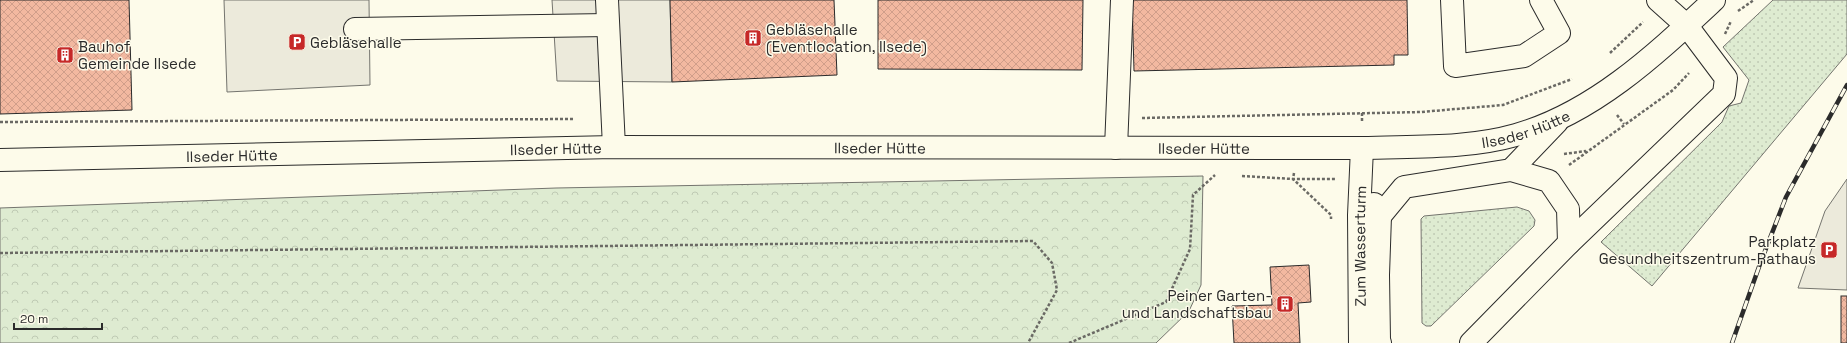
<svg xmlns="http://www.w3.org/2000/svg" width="1847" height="343" viewBox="0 0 1847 343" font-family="'Space Grotesk',sans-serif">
  <defs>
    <pattern id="grass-dots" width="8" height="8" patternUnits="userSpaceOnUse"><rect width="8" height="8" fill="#deebd1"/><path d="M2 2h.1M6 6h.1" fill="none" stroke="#bfcab4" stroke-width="1.8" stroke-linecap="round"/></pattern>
    <pattern id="park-crowns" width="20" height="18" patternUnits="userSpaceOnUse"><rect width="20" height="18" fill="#deebd1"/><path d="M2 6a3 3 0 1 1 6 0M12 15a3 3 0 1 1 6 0" fill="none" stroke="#bfcab4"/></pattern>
    <pattern id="building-cross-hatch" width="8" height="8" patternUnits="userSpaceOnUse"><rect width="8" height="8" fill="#f2b8a0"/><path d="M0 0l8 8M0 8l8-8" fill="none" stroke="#d09e8a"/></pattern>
  </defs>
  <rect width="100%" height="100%" fill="#fdfbea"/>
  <g fill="url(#grass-dots)" stroke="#74746e">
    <path d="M1773,0H1847V54L1652,286L1601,242L1722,122L1729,106L1741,103L1749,80L1723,47Z"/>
    <path d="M1517,207L1529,211L1535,220L1534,226L1431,326H1426L1422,323L1421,219L1424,216Z"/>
  </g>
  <path fill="url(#park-crowns)" stroke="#74746e" d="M1203,176L1201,285L1189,311L1156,343H0V208L556,188Z"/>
  <g fill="#eceadb" stroke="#74746e">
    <path d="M224,0H369L370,85L227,92Z"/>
    <path d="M552,0H670L672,82L557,81Z"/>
    <path d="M1847,179V290L1798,288L1825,211Z"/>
  </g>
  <g fill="url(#building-cross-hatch)" stroke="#2b2b2b">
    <path d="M0,0H129L132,110L0,114Z"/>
    <path d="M670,0H834L837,75L672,82Z"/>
    <path d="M878,0H1083L1082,70L878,69Z"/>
    <path d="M1132,0H1407L1408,55H1394V65L1134,71Z"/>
    <path d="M1309,265L1311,302L1298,303L1300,343H1234L1232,306L1272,305L1270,267Z"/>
    <rect x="1841" y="296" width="6" height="47"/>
  </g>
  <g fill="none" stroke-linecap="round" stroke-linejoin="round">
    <defs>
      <g id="minor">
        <path d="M607,0L614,147"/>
        <path d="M1452,0L1455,66L1524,56L1559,33L1541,0"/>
        <path d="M355,29L608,25"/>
        <path d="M1116,148L1122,0"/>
        <path id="s1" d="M0,160L614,147L1362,148C1413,146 1467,149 1516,135C1594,113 1656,54 1714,0"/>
        <path d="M1511,170L1557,122"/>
        <path d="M1374,204L1380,216L1378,275L1379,340L1380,343"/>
        <path d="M1380,216L1404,187L1511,170L1549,181L1568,209L1569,243"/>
        <path id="s2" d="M1360,343L1359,215L1362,148"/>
        <path d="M1471,343L1569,243L1724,94L1726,78L1687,26L1658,0"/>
      </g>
    </defs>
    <use href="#minor" stroke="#2b2b2b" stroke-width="24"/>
    <g stroke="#6a6964" stroke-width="2.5" stroke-dasharray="3 2" stroke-linecap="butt">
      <path d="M1738,11L1754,0"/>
      <path d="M1725,34L1731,21"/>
      <path d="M1610,53L1643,22"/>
      <path d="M1362,113V123"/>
      <path d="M1617,115L1624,124"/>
      <path d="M1142,118L1421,112L1503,105L1572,79"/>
      <path d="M0,122L573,119"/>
      <path d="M1564,154L1586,151"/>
      <path d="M1569,165L1673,90L1689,73"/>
      <path d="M1294,173L1293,179L1331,215V219"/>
      <path d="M1242,176L1293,179H1335"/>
      <path d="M0,253L1033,241L1052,263L1057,290L1028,343"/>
      <path d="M1069,343L1166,302L1190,249L1193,195L1215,175"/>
    </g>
    <use href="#minor" stroke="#fdfbea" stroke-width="22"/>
    <defs>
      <path id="rail" d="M1732,343L1760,264L1786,197L1847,85"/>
    </defs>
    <use href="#rail" stroke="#2b2b2b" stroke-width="4.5"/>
    <use href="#rail" stroke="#fdfbea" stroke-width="3" stroke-dasharray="9" stroke-linecap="butt"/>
  </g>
  <defs>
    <symbol id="building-square" viewBox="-11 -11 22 22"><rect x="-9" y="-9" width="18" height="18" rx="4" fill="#c62828" stroke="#fdfbea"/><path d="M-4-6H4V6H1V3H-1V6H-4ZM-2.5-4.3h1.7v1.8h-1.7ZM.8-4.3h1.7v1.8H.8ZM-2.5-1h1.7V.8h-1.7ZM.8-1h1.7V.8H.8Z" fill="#fff"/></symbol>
    <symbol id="parking-square" viewBox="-11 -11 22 22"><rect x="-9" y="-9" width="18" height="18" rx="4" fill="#c62828" stroke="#fdfbea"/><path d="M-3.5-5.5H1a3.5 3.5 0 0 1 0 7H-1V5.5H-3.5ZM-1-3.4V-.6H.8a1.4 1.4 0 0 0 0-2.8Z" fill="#fff"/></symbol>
  </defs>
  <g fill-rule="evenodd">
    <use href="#building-square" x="743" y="28" width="20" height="20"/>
    <use href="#parking-square" x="287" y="32" width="20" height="20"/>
    <use href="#building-square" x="55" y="45" width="20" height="20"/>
    <use href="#parking-square" x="1819" y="240" width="20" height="20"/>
    <use href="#building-square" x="1275" y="294" width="20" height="20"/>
  </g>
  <g text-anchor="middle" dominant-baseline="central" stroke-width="3" stroke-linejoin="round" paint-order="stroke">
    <g font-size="15" fill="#2b2b2b" stroke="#fdfbea" text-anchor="start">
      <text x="766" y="29">Gebläsehalle<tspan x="766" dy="17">(Eventlocation, Ilsede)</tspan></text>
      <text x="310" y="42">Gebläsehalle</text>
      <text x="78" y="46">Bauhof<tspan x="78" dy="17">Gemeinde Ilsede</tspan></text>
      <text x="1816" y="241" text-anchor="end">Parkplatz<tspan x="1816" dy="17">Gesundheitszentrum-Rathaus</tspan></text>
      <text x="1272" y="295" text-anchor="end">Peiner Garten-<tspan x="1272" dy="17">und Landschaftsbau</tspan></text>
    </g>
    <g font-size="15" fill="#2b2b2b" stroke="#fdfbea">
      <text stroke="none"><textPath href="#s1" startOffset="1528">Ilseder Hütte</textPath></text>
      <text stroke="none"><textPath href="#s1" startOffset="880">Ilseder Hütte</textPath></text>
      <text stroke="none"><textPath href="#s1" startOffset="1204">Ilseder Hütte</textPath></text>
      <text stroke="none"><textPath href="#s1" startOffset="556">Ilseder Hütte</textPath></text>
      <text stroke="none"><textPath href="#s1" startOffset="232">Ilseder Hütte</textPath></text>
      <text stroke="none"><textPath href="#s2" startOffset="97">Zum Wasserturm</textPath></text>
    </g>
  </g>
  <path d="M14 323v6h88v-6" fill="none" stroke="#2b2b2b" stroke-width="2"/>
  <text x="20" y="323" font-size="12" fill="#2b2b2b" stroke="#fdfbea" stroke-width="3" paint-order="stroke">20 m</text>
</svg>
